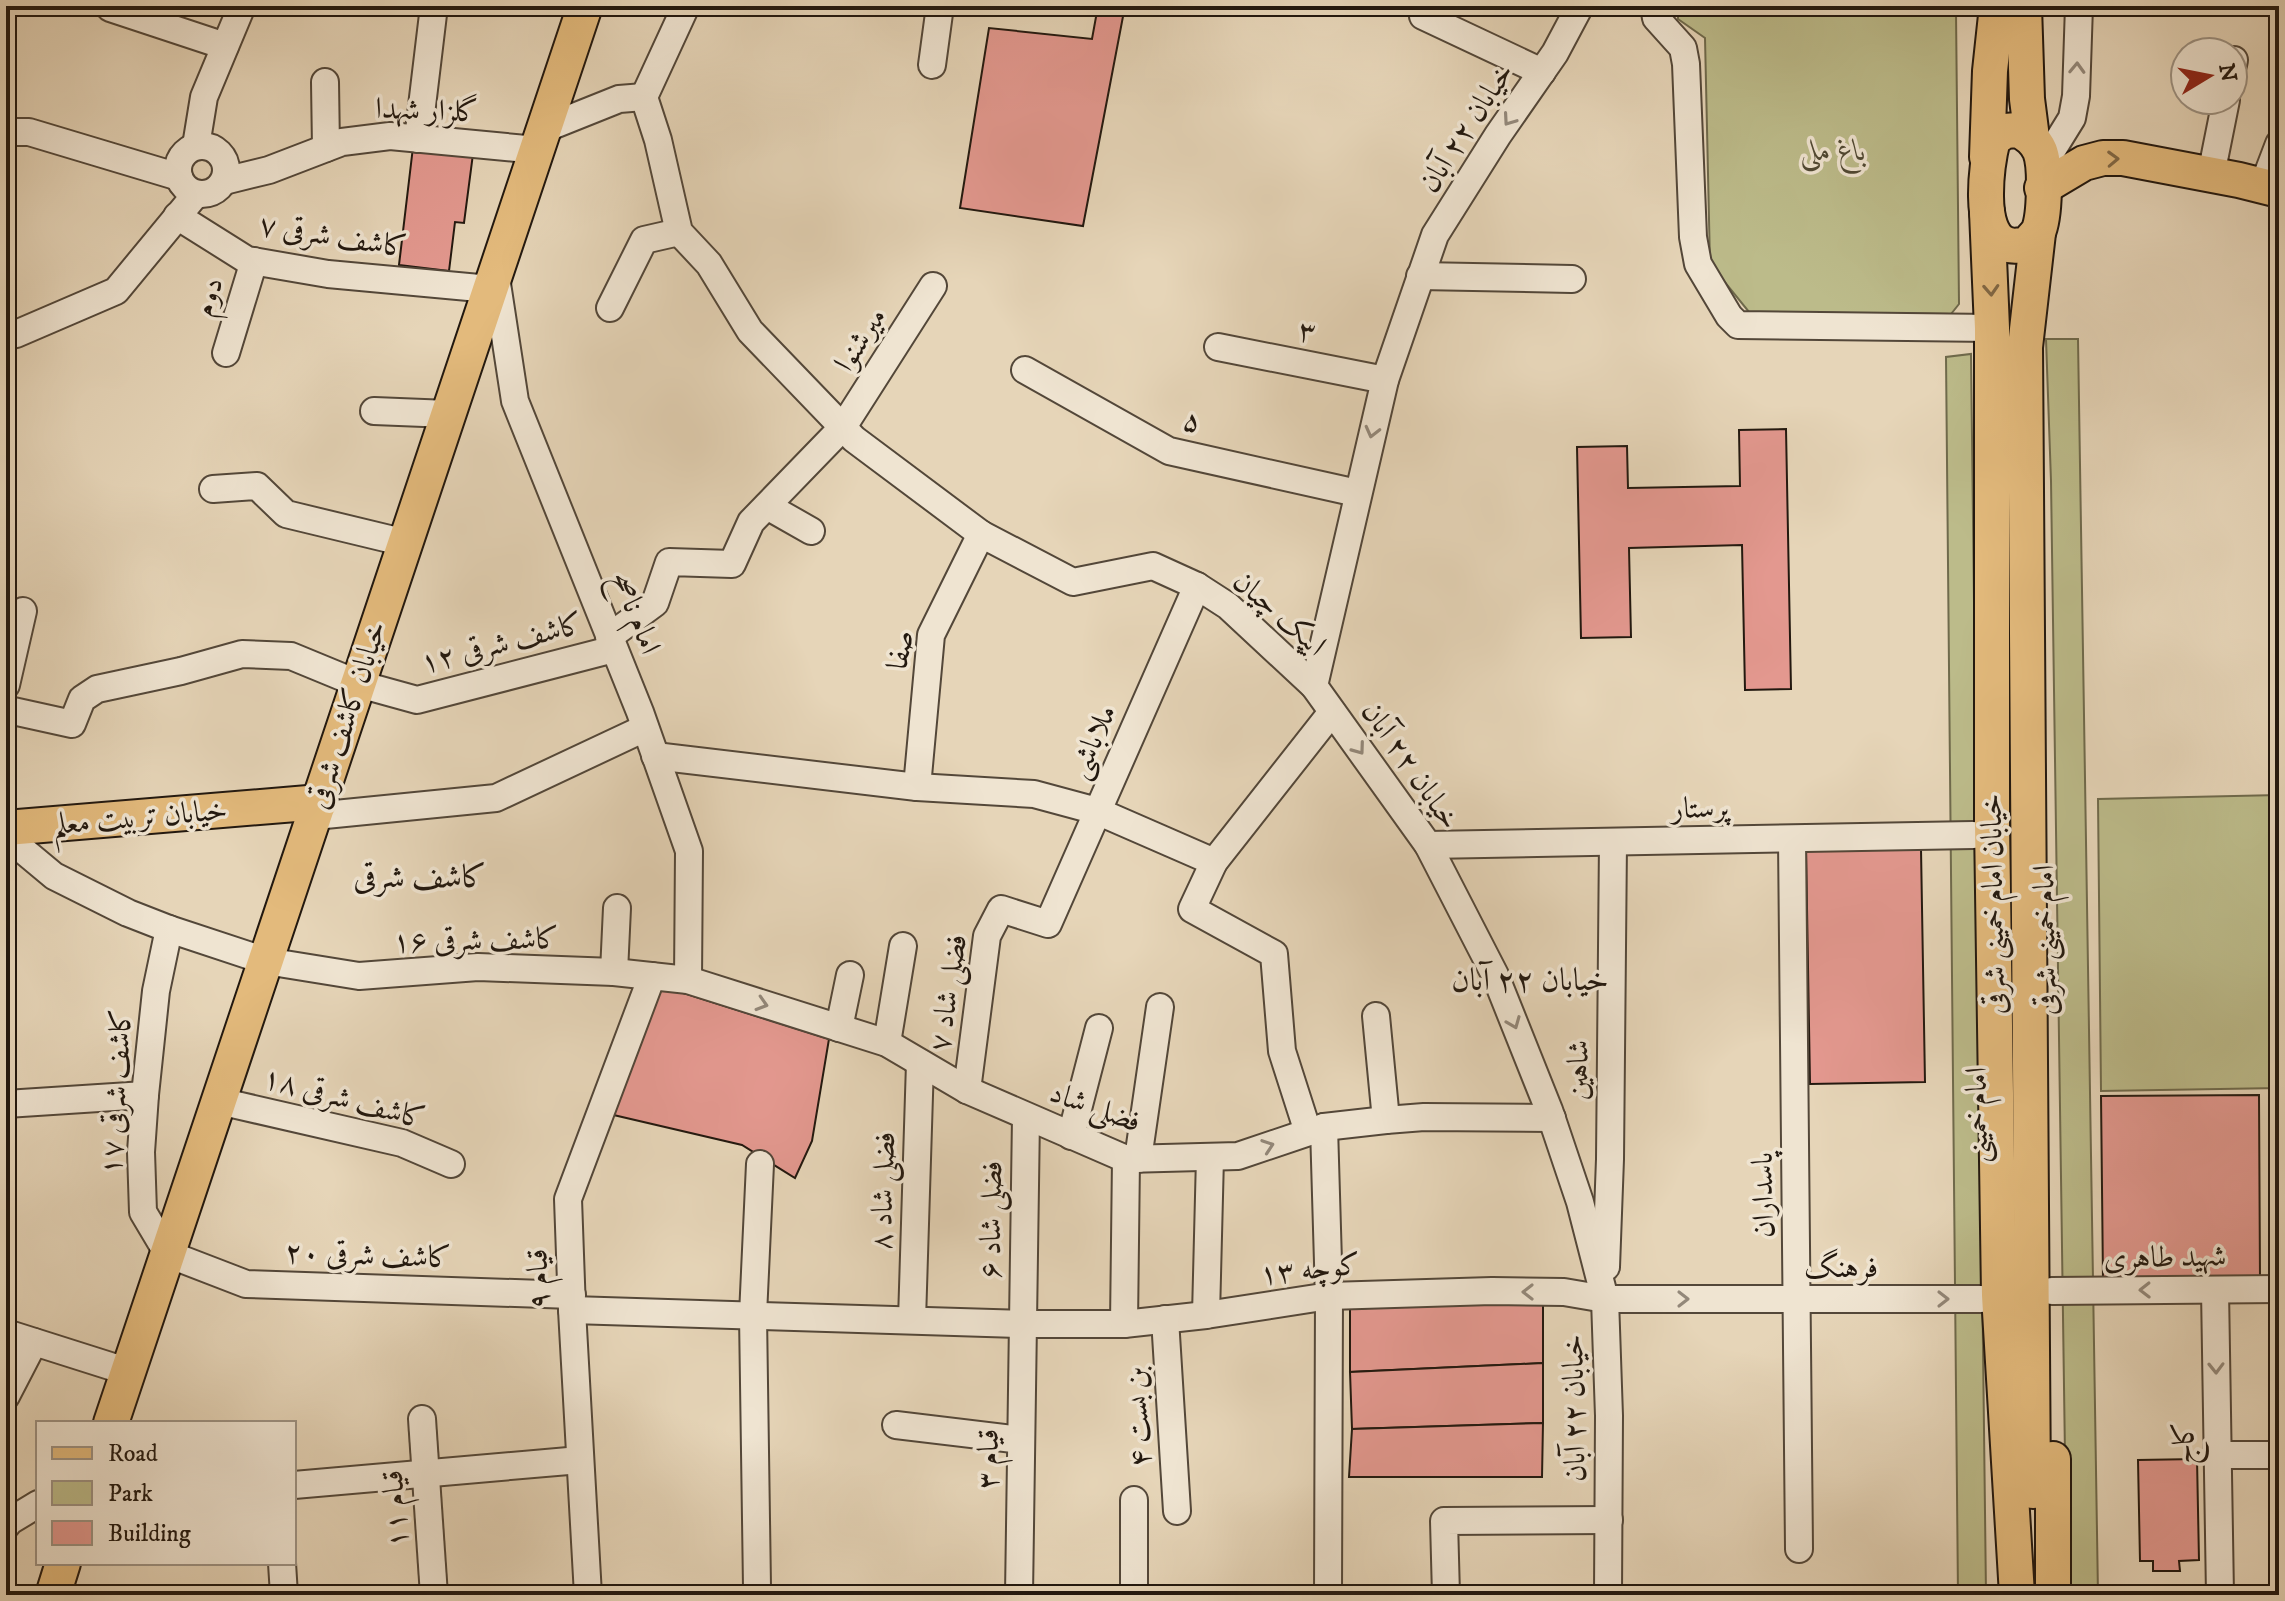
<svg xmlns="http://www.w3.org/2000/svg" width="2285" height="1601" viewBox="0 0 2285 1601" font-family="'IM FELL DW Pica',Amiri,serif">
  <rect width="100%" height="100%" fill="#e6d5b8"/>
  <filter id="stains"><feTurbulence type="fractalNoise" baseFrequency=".0025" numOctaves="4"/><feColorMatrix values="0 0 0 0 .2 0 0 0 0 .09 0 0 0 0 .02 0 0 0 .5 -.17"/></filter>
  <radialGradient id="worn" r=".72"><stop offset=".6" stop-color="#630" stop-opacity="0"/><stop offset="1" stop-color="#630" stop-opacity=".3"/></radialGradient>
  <g fill="#bcbb8a" stroke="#6f6a4c" stroke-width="2">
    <path d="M1678,6H1953L1956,12L1959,304L1951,314L1749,312L1710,264L1705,38L1678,19Z"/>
    <path d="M2046,339H2078L2098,1595H2067L2051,481Z"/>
    <path d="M1971,354L1986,1595H1958L1946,357Z"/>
    <path d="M2279,795V1088L2101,1091L2098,799Z"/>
  </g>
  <g fill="#e3988f" stroke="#22180f" stroke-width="2">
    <path d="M1098,6H1125L1083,226L960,208L989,28L1092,39Z"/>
    <path d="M413,147L473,154L464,223L455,222L449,271L399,265Z"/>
    <path d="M1786,429L1791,689L1745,690L1742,545L1629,548L1631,637L1581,638L1577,447L1627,446L1628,488L1740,486L1739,430Z"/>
    <path d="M1921,849L1925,1082L1810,1084L1806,850Z"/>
    <path d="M655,984L829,1039L812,1141L795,1178L742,1145L605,1113Z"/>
    <path d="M2259,1095L2260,1279L2103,1280L2101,1096Z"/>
    <path d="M1543,1298V1363L1350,1372V1309Z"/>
    <path d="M1543,1363V1423L1352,1429L1350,1372Z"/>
    <path d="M1543,1423L1542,1477H1349L1352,1429Z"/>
    <path d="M2197,1459L2199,1560L2179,1561L2180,1571H2153V1561H2140L2138,1460Z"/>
  </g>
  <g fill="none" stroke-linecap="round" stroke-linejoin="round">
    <defs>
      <g id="minor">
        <path d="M110,6V8L225,46"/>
        <path d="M686,6L644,97L658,140L679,232L709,264L750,331L854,439L981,534L1073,582L1153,566L1197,586L1228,606L1314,686L1428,845L1495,975L1549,1110L1580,1202L1605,1299L1609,1416L1608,1595"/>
        <path d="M1654,6L1656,18L1683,48L1686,64L1693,237L1698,264L1729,316L1738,325L1992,328"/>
        <path d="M1423,16L1542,72"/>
        <path d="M932,65L940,6"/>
        <path d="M2233,65L2234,60"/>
        <path d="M325,82L326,148"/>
        <path d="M544,129L619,99L644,97"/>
        <path d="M6,132H29L179,177"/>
        <path d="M418,139L434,6"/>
        <circle cx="202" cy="170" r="24"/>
        <path d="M196,146L204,97L242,6"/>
        <path d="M2043,165L2072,118L2076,96L2079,6"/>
        <path d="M2211,175L2226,100"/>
        <path d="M224,181L269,170L342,142L390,136L537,150"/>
        <path d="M2263,186L2279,144"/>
        <path d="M177,216L247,260L328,274L490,289"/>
        <path d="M1420,276L1572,279"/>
        <path d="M496,277L515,401L640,712L689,851L688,980"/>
        <path d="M610,308L644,240L679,232"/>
        <path d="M6,336L16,334L116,291L196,194"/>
        <path d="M1218,347L1385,380"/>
        <path d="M226,353L254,261"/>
        <path d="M1025,370L1169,451L1357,493"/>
        <path d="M374,411L449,414"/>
        <path d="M213,489L257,486L286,514L406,543"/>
        <path d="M767,506L811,531"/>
        <path d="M609,637L655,603L669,562L732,564L751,522L843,427L933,286"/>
        <path d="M6,685L23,611"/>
        <path d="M1314,686L1385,380L1435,235L1498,135L1555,53L1580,6"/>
        <path d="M6,714L13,711L72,724L82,699L97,689L181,671L242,654L291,656L359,684L417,700L614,649"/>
        <path d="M655,756L917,787L1034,794L1097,811L1214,862"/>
        <path d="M917,787L931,635L981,534"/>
        <path d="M315,816L496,798L645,728"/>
        <path d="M6,836L54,876L128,913L169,929L266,961L359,976L478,967L614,972L688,980L887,1043L967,1090L1126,1159L1238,1156L1324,1127L1386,1120L1424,1117L1552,1118"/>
        <path d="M1792,839L1799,1549"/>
        <path d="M1428,845L1973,835"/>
        <path d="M169,929L156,991L145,1095L141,1152L143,1212L168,1254L246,1284L572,1295"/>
        <path d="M614,972L617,908"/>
        <path d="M1376,1016L1386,1120"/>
        <path d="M839,1028L850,975"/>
        <path d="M887,1043L903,946"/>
        <path d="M967,1090L987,936L1001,909L1048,924L1197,586"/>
        <path d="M219,1101L402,1143L451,1164"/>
        <path d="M6,1104L145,1095"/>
        <path d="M1324,1127L1329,1296L1328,1595"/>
        <path d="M1308,1132L1282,1051L1274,954L1192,909L1214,862L1332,712"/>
        <path d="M1071,1136L1099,1028"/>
        <path d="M1138,1159L1160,1007"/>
        <path d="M1606,1267L1610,1159L1613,842"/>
        <path d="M2215,1290L2220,1595"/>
        <path d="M2052,1291L2279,1289"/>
        <path d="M572,1310L1022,1324H1124L1206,1315L1329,1296L1492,1291L1564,1292L1605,1299H1981"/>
        <path d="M1206,1315L1210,1157"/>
        <path d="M1165,1319L1177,1511"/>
        <path d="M912,1320L920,1063"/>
        <path d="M1124,1324L1126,1159"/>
        <path d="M6,1333L129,1372"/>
        <path d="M6,1396L34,1342"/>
        <path d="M422,1419L434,1595"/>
        <path d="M896,1425L1021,1440"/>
        <path d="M2218,1455H2279"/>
        <path d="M294,1485L580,1460"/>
        <path d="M6,1526L10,1521L38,1504"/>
        <path d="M282,1563L284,1595"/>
        <path d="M757,1587L753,1315L760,1164"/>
        <path d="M588,1595L572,1310L568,1199L652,976"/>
        <path d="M1019,1595L1026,1117"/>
        <path d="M1134,1595V1500"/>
        <path d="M1446,1595L1444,1521L1609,1520"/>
      </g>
      <g id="major">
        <path d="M2024,6L2027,99L2032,138"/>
        <path d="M2018,130C2028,135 2035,140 2040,151C2046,166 2045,217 2038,232C2037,233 2031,240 2030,241C2024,246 2013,247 2006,244C1976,233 1987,163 1993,139L2005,131Z"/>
        <path d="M1987,157L1990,71L1997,6"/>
        <path d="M2042,188L2084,163L2103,158H2123L2239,180L2279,190"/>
        <path d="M1987,212L1992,328V824L1999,1295L2017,1595"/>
        <path d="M6,828L320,802"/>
        <path d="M111,1423L585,6"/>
        <path d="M2053,1459V1595"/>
        <path d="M2033,1491L2025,347L2038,233"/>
        <path d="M53,1595L63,1563"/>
      </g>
    </defs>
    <use href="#minor" stroke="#534739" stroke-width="30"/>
    <use href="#major" stroke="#22180f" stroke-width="38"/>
    <use href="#minor" stroke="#efe4d1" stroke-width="26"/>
    <use href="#major" stroke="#e3ba7c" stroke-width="34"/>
  </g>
  <defs><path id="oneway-chevron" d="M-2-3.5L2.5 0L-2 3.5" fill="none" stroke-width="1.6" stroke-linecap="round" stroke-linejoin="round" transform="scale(2)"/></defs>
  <g stroke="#93887a">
    <use href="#oneway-chevron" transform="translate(2077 68) rotate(-88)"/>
    <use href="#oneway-chevron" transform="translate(1509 120) rotate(125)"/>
    <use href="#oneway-chevron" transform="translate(1372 432) rotate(104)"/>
    <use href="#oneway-chevron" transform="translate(1359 749) rotate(54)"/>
    <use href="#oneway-chevron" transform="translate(762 1004) rotate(17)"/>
    <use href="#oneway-chevron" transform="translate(1514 1023) rotate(68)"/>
    <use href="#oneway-chevron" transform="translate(1268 1146) rotate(-19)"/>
    <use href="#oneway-chevron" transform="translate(2145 1290) rotate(179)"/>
    <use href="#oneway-chevron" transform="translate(1528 1292) rotate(-180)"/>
    <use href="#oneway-chevron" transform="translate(1683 1299)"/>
    <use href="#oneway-chevron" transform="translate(1943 1299)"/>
    <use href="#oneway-chevron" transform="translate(2216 1368) rotate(89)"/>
  </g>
  <g stroke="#826946">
    <use href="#oneway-chevron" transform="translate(2113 159) rotate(-2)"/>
    <use href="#oneway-chevron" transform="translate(1991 290) rotate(87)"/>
  </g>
  <g text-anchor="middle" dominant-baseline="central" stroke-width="7" stroke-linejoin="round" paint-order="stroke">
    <g font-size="30" fill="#22180f" stroke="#efe4d1">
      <text transform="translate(427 111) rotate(2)">گلزار شهدا</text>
      <text transform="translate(1467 128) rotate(-57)">خیابان ۲۲ آبان</text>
      <text transform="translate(333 237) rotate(9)">کاشف شرقی ۷</text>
      <text transform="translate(209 297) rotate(-73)">دوم</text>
      <text transform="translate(1307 332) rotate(11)">۳</text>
      <text transform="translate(861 340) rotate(-57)">میرشنوا</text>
      <text transform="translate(1192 422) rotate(16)">۵</text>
      <text transform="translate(635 613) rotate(68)">امام ناصح</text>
      <text transform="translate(1279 614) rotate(41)">ایپک چیان</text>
      <text transform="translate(502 644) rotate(-14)">کاشف شرقی ۱۲</text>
      <text transform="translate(901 650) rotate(-80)">صفا</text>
      <text transform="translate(348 715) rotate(-72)">خیابان کاشف شرقی</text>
      <text transform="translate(1093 742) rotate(-66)">ملاباشی</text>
      <text transform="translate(1410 766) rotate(55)">خیابان ۲۲ آبان</text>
      <text transform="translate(1700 809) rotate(-1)">پرستار</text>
      <text transform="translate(140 818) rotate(-5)">خیابان تربیت معلم</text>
      <text transform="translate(1994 904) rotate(-91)">خیابان امام خمینی شرقی</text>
      <text transform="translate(2046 940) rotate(-91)">امام خمینی شرقی</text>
      <text transform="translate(476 941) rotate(-1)">کاشف شرقی ۱۶</text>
      <text transform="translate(949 993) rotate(-81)">فضلی شاد ۷</text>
      <text transform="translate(1579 1070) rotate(-89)">شاهین</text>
      <text transform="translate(117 1092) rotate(-86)">کاشف شرقی ۱۷</text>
      <text transform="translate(344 1099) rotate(15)">کاشف شرقی ۱۸</text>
      <text transform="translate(1095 1108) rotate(20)">فضلی شاد</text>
      <text transform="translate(1978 1115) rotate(-91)">امام خمینی</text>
      <text transform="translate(884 1191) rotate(-88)">فضلی شاد ۸</text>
      <text transform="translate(1764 1195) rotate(-91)">پاسداران</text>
      <text transform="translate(992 1220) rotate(-89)">فضلی شاد ۶</text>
      <text transform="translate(368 1256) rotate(2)">کاشف شرقی ۲۰</text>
      <text transform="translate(2165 1258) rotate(-1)">شهید طاهری</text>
      <text x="1841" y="1268">فرهنگ</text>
      <text transform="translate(1310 1270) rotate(-6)">کوچه ۱۳</text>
      <text transform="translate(539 1279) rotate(-92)">قیام ۹</text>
      <text transform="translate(1575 1408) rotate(-91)">خیابان ۲۲ آبان</text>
      <text transform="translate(1139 1417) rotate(-93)">بن بست ۴</text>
      <text transform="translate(2185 1443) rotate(-91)">کاج</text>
      <text transform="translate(989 1459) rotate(-89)">قیام ۳</text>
      <text transform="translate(396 1509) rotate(-94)">قیام ۱۱</text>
    </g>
    <g font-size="30" font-style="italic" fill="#504934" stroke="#efe4d1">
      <text x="1833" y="151">باغ ملی</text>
    </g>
    <g font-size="32" fill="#22180f" stroke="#efe4d1">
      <text x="420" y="878">کاشف شرقی</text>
      <text x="1530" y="981">خیابان ۲۲ آبان</text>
    </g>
  </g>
  <rect width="2285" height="1601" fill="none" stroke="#e6d5b8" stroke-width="32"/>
  <rect x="8" y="8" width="2269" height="1585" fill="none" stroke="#22180f" stroke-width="4"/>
  <rect x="16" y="16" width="2253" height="1569" fill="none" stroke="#22180f" stroke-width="2"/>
  <rect x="36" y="1421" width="260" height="144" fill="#efe4d1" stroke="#9d9283" stroke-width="2"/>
  <rect x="52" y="1447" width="40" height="12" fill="#e3ba7c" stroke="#9d9283" stroke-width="2"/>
  <text x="108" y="1461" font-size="24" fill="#22180f">Road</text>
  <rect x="52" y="1481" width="40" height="24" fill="#bcbb8a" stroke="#9d9283" stroke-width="2"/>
  <text x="108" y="1501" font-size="24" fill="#22180f">Park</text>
  <rect x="52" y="1521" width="40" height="24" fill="#e3988f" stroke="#9d9283" stroke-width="2"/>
  <text x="108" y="1541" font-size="24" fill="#22180f">Building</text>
  <g transform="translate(2209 76) rotate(80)"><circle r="38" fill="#efe4d1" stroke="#9d9283" stroke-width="2"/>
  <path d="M0-6L14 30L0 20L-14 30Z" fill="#8f2418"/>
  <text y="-12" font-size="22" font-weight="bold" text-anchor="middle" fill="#22180f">N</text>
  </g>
  <rect width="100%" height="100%" filter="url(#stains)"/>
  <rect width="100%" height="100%" fill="url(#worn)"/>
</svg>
